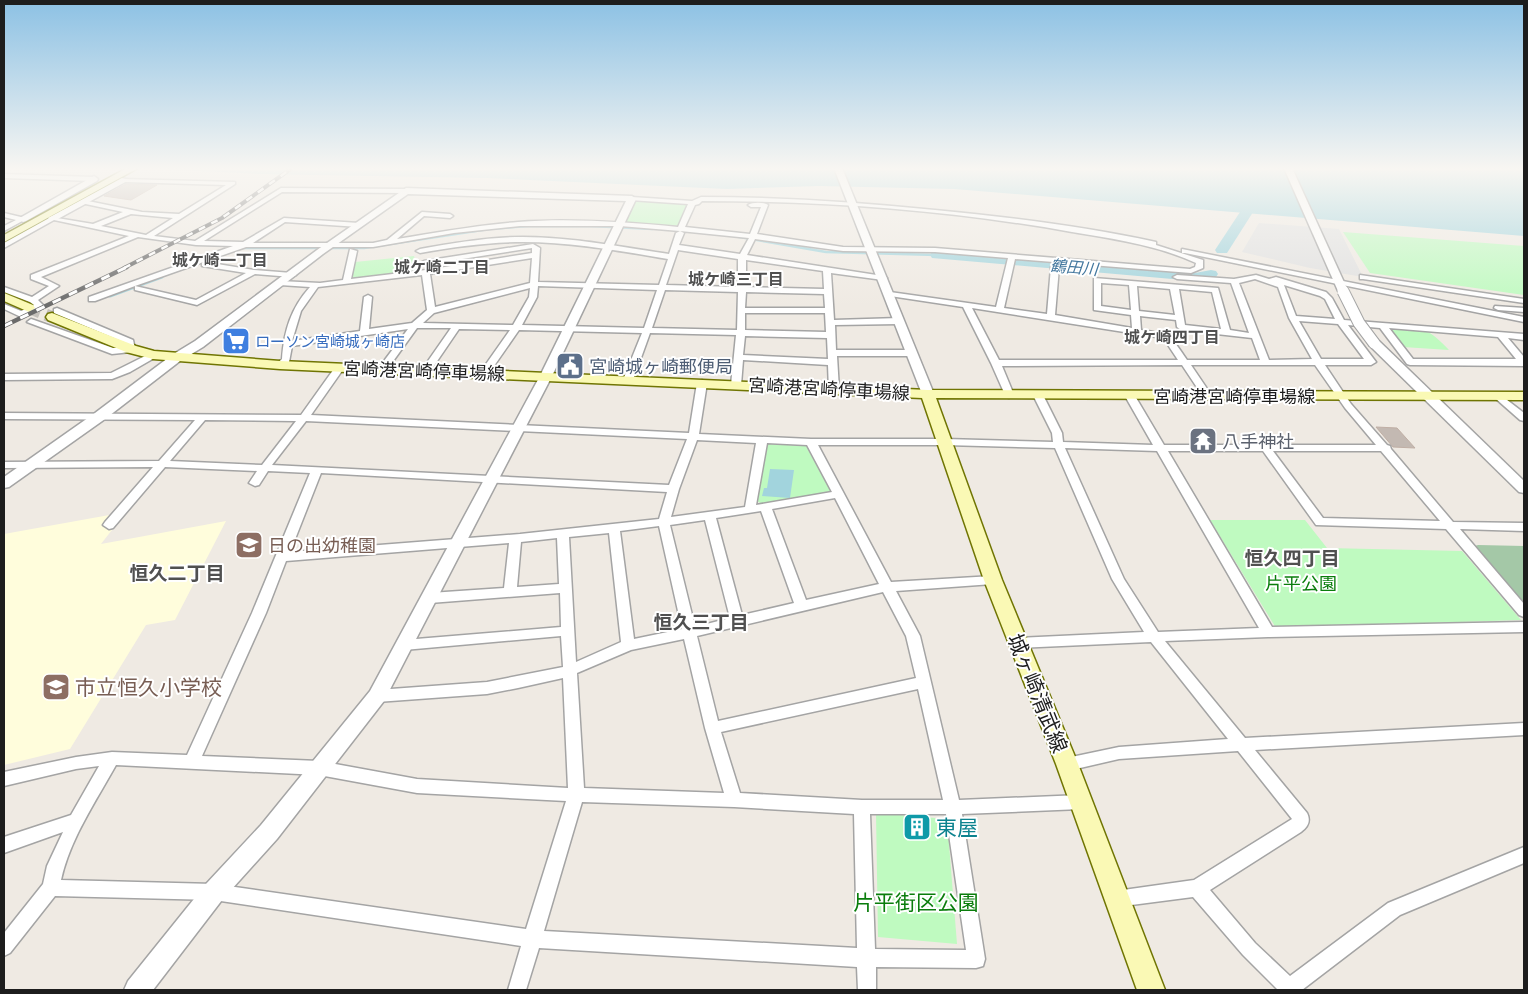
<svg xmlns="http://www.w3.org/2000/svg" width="1528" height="994" viewBox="0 0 1528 994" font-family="'Asap Condensed','Noto Sans JP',sans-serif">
  <rect width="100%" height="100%" fill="#efeae3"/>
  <path fill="#fffddc" d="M126,512L101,544L226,521L175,620L146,625L70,749L4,765V534Z"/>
  <path fill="#a4c8a7" d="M1478,545L1524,546V603L1475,546Z"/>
  <g fill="#bffac0">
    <path d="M635,201L689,204L678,226L625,222Z"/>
    <path d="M1343,232L1524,246V295L1370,273Z"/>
    <path d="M414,256L418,272L351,279L355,262Z"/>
    <path d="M1387,327C1420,329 1425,324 1449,350L1403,347Z"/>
    <path d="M767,444L806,446L831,492L763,504L756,501Z"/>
    <path d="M1210,520H1305L1327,548L1462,551L1521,620L1276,628Z"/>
    <path d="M876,813L947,819L957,944L878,937Z"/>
  </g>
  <path fill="#e1e1e1" d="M1259,223L1339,229L1363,277L1310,268L1242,252Z"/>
  <g fill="#a2d4dd">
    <path d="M132,168H1524V236L954,189L819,186L727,189L487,178L259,174Z"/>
    <path d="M770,469L794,470L790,498L762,496L764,488H767Z"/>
  </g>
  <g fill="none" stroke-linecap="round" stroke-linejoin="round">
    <g stroke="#a2d4dd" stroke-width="2.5">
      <path d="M734,236L826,252L937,255"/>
      <path d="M239,248H364L489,229L528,226H591L652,229"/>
    </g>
    <path stroke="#a2d4dd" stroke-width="3" d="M110,296L162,277"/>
    <g fill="#a2d4dd" fill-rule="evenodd">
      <path d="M1269,168H1281L1227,253H1217L1215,250Z"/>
      <path d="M937,251L1195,273L1211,270L1216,271L1218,274L1216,277L1195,281L932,258L930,255L932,252Z"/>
    </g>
  </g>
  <g fill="#c3b9b2" stroke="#c0afa5">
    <path d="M126,184L157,185L131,200L104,196Z"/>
    <path d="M233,337L250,338L240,346L223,345Z"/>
    <path d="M569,359L580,360L574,372L564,371Z"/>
    <path d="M1376,427L1397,428L1415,448L1393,447Z"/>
    <path d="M906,822L928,823L929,832L906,831Z"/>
  </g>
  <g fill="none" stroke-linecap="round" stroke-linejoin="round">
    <path stroke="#c5c1bb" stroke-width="12" stroke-dasharray="12 6" stroke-linecap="butt" d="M29,308L52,317"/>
    <defs>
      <g id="minor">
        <path d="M4,174L94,177L97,179L94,181L4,178Z"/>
        <path d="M123,179L235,182V184L154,236L195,241L281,188L406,189L409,191L406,193L282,192L204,241L243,242L284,218L359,223L362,225L359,227L285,222L253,243H373L387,240L422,212L450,214L453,216L450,218L424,216L397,239C438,232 478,225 518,222C570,218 626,222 678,227L688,204L630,200L629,199L632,197L692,201L701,197C780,197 857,202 935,210C1009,217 1083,226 1156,242V245L1203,260V268L1191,273L1015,259L1004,308L1047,314L1051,267L1055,265L1059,267L1055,315L1132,328L1131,315L1094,310V278L1218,288L1230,330L1249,333L1231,283L1177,279L1173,277L1177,275L1234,279L1256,275L1269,279L1276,277L1326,292L1332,298L1344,320L1524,334V340L1508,338L1524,357V366L1410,365L1407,364L1380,328L1348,325L1376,362L1371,365H1325L1351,404L1387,445L1390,446L1391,449L1453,522L1524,523V531L1460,529L1524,604V617L1519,615L1446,529L1316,525L1263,451H1168L1272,627L1524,622V632L1268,637L1165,641L1245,738L1524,723V735L1255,750L1307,813C1311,821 1308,827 1301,832L1210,890L1255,943L1290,976L1388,903L1524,847V863L1400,915L1302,990H1278L1243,955L1193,897L1116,907L1110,905L1107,899L1110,893L1116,891L1194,880L1292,819L1238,751L1119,759L1067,771L1062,769L1059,764L1062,759L1119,747L1228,739L1151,642L1017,648L1012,647L1010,643L1012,639L1017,638L1144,632L1112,579L1055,448L945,445H818L891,582L993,576L997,577L999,580L997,583L993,584L896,591L920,636L959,800L1081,795L1087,797L1089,802L1087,807L1081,809L962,814L985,959L983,966L976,968L876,967V990H858L857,967L539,948L526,990H508L521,946L214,900L55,896L10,953L4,956V933L43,884L47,866L63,832L4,853V837L71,815L99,766L76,769L4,786V772L76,757L112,752L187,755L252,613L310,473L268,471L259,485L255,486L249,483L257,471L165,467L113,528L109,529L103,525L105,522L153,467L4,468V462L159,461L195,420L4,419V413L301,415L336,366L339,365L344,368L311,415L689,433L697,383L702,380L707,383L699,434L811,439H945L1053,442L1052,433L1033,395L1038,392L1043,395L1062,433L1063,442L1153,445L1125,396L1130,393L1135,396L1164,445H1376L1345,408L1315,365H1191L1212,396L1207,399L1204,398L1182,365L1002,366L1014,395L1009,398L1006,397L991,363L963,307L890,296L886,294L890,292L996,307L1008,258L935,252L843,251L755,239L747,255L883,276L887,278L883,280L831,273L834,320L899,318L903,321L899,324L835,325L836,350H911L915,353L911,356H837L839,390L834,393L829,390L828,365L743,360L741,385L736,388L733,387L731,385L736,335L650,333L633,380L628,383L623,380L642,333L519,330L487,376L484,377L479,374L510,330L459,329L429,373L426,374L421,371L451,328H417L386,371L383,372L378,369L408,329L292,346L289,362L280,368L275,365L282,359C284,331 291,308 310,287L280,285L276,283L280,281L320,283L343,280L350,249L357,251L351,279L426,270L532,253V248L424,265L420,263L424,261L533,244L540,248L538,282L659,285L668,259C620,251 571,242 523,242C488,242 454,247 420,253L416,251L420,249C454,243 489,237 523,237C572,237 621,247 669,254L676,233L680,231L620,226H520L454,233L373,247H246L135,286L196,300L246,273L202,266V262H205L254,270L292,273L296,275L292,277L255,274L197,305L135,290V286L95,301H89V297L233,246L196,245L138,237L41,277L59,286L38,300L44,306L43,308L21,317L4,309V304L21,311L34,305L30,302L4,292V287L32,297L49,286L31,279V275L129,236L54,220L4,248V243L51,217L93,224L123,212L81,203L80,202L83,200L142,212L179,214L226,185L125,182L123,181ZM702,201C825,201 950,210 1072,232C1114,239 1157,245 1196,263L1195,267L1190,269L935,248L843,247L757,234L768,205C764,202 752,202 748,205L751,207H761L750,234L685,227L695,205L699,204ZM131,214L173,218L146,235L101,226ZM680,231L749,238L740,254L679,245L684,233ZM678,250L738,259V287L666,285ZM532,258L530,283L435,307L430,274ZM746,260L823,271L824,289L746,287ZM422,275L427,310L412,323L369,329L372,297L368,295L364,297L360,331L292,341L301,311L318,287ZM1255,279L1278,287L1289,318L1312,359L1269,360L1239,283ZM1101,283L1129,285L1131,310L1101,306ZM1284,285L1320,296L1325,299L1335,319L1296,316ZM538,286L657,290L644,328L522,325L537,297ZM1137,286L1170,289L1175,315L1139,311ZM530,288L529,297L513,325L423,323L434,313ZM1179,289L1212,292L1221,329L1185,325ZM665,290L738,292L737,330L652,328ZM746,292L824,294L825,308H745ZM972,308L1156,337L1166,342L1178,360H999ZM745,313H825L826,332L745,330ZM1140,316L1176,320L1177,327L1181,330L1252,338L1260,360H1187C1171,336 1170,334 1141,330ZM1299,321L1338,324L1364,359H1321ZM1389,328L1498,337L1516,359H1413ZM745,336L827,338L828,359L743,355ZM205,420L296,421L262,465L170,461ZM306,421L687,439L669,485L272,465ZM697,440L756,443L745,507L671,517L679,489ZM767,443L807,445L832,492L756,505ZM1065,448L1157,451L1259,628L1158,632L1124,579ZM1273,451H1381L1440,521L1323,518ZM321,473L667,492L659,519L520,534L290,552ZM835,498L879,584L806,600L772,509ZM761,511L794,603L742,615L716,518ZM705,520L730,618L695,627L670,525ZM659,526L682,629L634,639L620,531ZM609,533L621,642L576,662L569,537ZM557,538L559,584L517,587L521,542ZM509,543L504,588L430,593L425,595L424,598L425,601L430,603L560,593L561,627L404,640L399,641L397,645L399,649L404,650L561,636L563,667L487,682L377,690L372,692L370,696L372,700L377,702L487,694L518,688L563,678L568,788L417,779L319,761L202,756L266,613L286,561ZM883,592L906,636L916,678L718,721L697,636ZM684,639L705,728L724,793L584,788L577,673L631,650ZM918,689L943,800H862L740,793L721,732ZM116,765L319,775L417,793L566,801L526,929L214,884L61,880C70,839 96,801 116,765ZM582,802L734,807L854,814L857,948L544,931ZM870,814H946L966,950L875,949Z"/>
        <path d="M4,213L25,218L26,219L4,231V226L16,220L4,217Z"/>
        <path d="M1182,249L1524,317V322L1185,253H1182Z"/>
        <path d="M1360,275L1524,299V303L1363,279H1360Z"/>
        <path d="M1495,306L1524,308V312L1498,310L1494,308Z"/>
        <path d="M57,308L133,340L135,349L131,352L112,354L27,322L31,319L34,320L113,348L126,347V343L54,313V309Z"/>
        <path d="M153,352L156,353V357L130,372L112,379L4,380V374L111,373Z"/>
        <path d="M1498,393L1524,413V421L1520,420L1495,398L1493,396Z"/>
      </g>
      <g id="tertiary">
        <path d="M834,168H842L934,394L933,397H923L922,394Z"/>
        <path d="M1284,168H1292L1348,291L1347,293L1343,294L1338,291Z"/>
        <path d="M94,176L98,179L97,181L26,221L23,222L18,219Z"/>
        <path d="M122,178L129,180L56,220H50L48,218Z"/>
        <path d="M406,188L632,196L636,199L552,376L384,701L277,839L222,900L153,990H124L128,981L206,884L261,825L370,691L540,376L626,201L408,194L323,254L203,347L180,361L105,419L9,487L4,488V477L95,413L172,355L195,341L317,250Z"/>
        <path d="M1374,339L1378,340L1524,481V493L1519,492L1370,346L1368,343Z"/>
      </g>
      <g id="secondary">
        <path d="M127,168H138L4,242V235Z"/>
        <path d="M4,293L33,305L35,308L29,312L4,301Z"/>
        <path d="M52,313L136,346L154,351L280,361L928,390L1524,392V400L936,398L1002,580L1078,764L1165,990H1137L1056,764L984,580L922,398L280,369L153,359L126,352L48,320L46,317L48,314Z"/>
      </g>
    </defs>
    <use href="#minor" stroke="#a4a4a4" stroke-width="3"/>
    <use href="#tertiary" stroke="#a4a4a4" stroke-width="3"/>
    <use href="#secondary" stroke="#707503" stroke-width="3"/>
    <use href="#minor" fill="#fff" fill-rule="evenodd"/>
    <use href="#tertiary" fill="#fff" fill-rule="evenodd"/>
    <use href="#secondary" fill="#faf9b5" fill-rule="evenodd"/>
    <defs>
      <path id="rail-far1" d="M124,268L222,218L292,168"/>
      <path id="rail" d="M4,326L127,267"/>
    </defs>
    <use href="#rail-far1" stroke="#6b6b6b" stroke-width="4"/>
    <use href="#rail" stroke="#6b6b6b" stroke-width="4.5"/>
    <use href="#rail-far1" stroke="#fff" stroke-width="2.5" stroke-dasharray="7" stroke-linecap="butt"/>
    <use href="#rail" stroke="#fff" stroke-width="3" stroke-dasharray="9" stroke-linecap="butt"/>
    <defs>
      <path id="tertiary-bridge" d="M1343,291L1359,323L1374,343"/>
    </defs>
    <use href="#tertiary-bridge" stroke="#a4a4a4" stroke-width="13" stroke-linecap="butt"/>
    <use href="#tertiary-bridge" stroke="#fff" stroke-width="11"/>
  </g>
  <linearGradient id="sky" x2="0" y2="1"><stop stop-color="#8cc1e4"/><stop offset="0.55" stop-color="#f8f6f2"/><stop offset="1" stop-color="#f8f6f2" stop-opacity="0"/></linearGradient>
  <rect width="1528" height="307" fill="url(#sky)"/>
  <defs>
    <symbol id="supermarket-square" viewBox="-11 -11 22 22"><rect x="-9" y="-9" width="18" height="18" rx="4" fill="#3f7fe0" stroke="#fff"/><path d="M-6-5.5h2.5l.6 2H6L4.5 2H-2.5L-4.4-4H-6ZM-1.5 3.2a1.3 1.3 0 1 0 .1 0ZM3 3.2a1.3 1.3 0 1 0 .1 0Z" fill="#fff"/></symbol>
    <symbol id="civic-square" viewBox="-11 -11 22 22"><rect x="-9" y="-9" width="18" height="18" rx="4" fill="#5c6f8a" stroke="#fff"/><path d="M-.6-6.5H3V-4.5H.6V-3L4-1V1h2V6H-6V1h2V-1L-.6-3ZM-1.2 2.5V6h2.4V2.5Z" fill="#fff"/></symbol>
    <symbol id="temple-square" viewBox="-11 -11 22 22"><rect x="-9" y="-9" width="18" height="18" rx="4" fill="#6b7280" stroke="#fff"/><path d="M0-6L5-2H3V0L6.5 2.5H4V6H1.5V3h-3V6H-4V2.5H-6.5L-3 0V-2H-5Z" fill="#fff"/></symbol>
    <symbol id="school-square" viewBox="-11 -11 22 22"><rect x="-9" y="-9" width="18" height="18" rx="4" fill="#8d6e63" stroke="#fff"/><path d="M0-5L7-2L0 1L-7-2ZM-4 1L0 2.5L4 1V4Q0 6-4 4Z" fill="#fff"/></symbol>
    <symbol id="building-square" viewBox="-11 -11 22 22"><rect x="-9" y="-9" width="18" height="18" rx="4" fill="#0f9aa8" stroke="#fff"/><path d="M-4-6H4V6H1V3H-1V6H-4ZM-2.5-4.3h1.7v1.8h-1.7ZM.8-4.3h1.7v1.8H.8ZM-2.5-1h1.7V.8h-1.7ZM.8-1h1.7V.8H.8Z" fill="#fff"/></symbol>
  </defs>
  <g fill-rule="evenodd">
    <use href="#supermarket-square" x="220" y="325" width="32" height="32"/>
    <use href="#civic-square" x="554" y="350" width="32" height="32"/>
    <use href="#temple-square" x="1187" y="425" width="32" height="32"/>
    <use href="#school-square" x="233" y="529" width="32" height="32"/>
    <use href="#school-square" x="40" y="671" width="32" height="32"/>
    <use href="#building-square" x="901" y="811" width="32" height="32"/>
  </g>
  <g text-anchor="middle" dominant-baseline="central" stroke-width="4" stroke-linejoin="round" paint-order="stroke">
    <g font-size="15" fill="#366cbe" stroke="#fff" text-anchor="start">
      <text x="255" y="341">ローソン宮崎城ヶ崎店</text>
    </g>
    <g font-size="16" font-weight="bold" fill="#505050" stroke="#fff">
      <text x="220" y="260">城ケ崎一丁目</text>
      <text x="442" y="267">城ケ崎二丁目</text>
      <text x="736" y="279">城ケ崎三丁目</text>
      <text x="1172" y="337">城ケ崎四丁目</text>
    </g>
    <g font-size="16" font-style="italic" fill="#43779e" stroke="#fff">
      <text transform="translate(1074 267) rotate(5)">鶴田川</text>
    </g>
    <g font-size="18" fill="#4e5e75" stroke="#fff" text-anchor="start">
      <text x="589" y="366">宮崎城ヶ崎郵便局</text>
    </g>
    <g font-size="18" fill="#1d1d1d" stroke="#fff">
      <text transform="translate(424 371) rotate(2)">宮崎港宮崎停車場線</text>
      <text transform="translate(829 389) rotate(3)">宮崎港宮崎停車場線</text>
      <text x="1234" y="396">宮崎港宮崎停車場線</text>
    </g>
    <g font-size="18" fill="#5b616d" stroke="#fff" text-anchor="start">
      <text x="1222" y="441">八手神社</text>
    </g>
    <g font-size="18" fill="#785e54" stroke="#fff" text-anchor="start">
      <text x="268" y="545">日の出幼稚園</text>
    </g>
    <g font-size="18" fill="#0a7d0c" stroke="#fff">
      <text x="1301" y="583">片平公園</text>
    </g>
    <g font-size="19" font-weight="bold" fill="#505050" stroke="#fff">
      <text x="1292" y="558">恒久四丁目</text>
      <text x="177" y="573">恒久二丁目</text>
      <text x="701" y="622">恒久三丁目</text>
    </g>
    <g font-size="21" fill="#785e54" stroke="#fff" text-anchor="start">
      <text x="75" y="687">市立恒久小学校</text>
    </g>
    <g font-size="21" fill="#1d1d1d" stroke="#fff">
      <text transform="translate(1038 693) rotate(68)">城ヶ崎清武線</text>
    </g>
    <g font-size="21" fill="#0d838f" stroke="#fff" text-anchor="start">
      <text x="936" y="827">東屋</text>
    </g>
    <g font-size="21" fill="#0a7d0c" stroke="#fff">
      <text x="916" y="902">片平街区公園</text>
    </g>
  </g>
  <rect width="1528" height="994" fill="none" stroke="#1d1d1d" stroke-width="10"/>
</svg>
